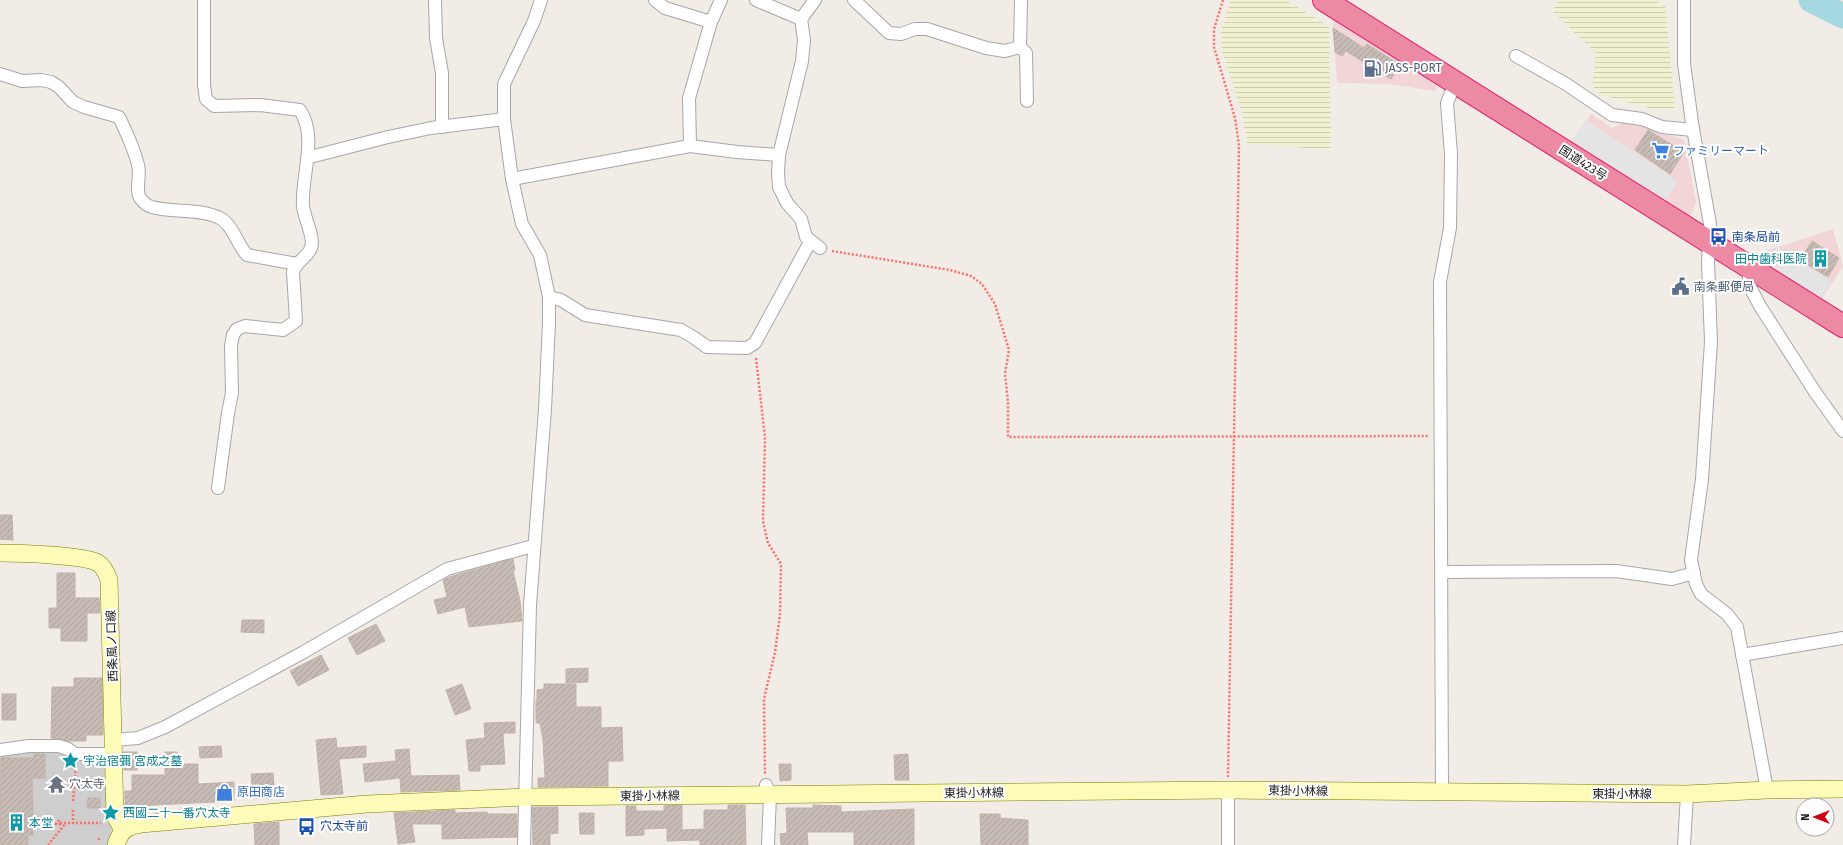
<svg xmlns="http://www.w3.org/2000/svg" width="1843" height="845" viewBox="0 0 1843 845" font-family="'Fira Sans','Noto Sans JP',sans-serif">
  <defs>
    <pattern id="farmland-rules" width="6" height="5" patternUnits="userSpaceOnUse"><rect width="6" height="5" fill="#f1f0d1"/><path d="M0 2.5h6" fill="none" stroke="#ceceb3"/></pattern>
    <pattern id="building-hatch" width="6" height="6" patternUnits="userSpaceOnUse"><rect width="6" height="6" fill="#c6bcb5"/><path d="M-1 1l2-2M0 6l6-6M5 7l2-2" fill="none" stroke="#aaa19b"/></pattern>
  </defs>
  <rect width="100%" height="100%" fill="#f1ede6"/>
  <g fill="#f2d5d6">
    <path d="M1334,21L1437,86L1435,91L1388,84L1337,83L1333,25Z"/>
    <path d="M1591,114L1612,128L1629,120L1684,140L1696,202L1691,216L1677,210L1569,144Z"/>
    <path d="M1833,229L1843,266L1820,302L1747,257Z"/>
  </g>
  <path fill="#cecece" d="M41,748L110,756L112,812L111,845H0V752Z"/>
  <g fill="url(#farmland-rules)">
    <path d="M1231,0H1285L1329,26L1331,150L1247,143L1242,112L1222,51L1221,30Z"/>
    <path d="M1559,0H1651L1665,5L1675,110L1653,109L1602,95L1592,86L1596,53L1552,11Z"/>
  </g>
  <g fill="#e4e4e4">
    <path d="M1586,120L1678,181L1664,203L1569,144Z"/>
    <path d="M1777,247L1832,281L1820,302L1765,267Z"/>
  </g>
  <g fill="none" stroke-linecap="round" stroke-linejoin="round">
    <path stroke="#a5d8e1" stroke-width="25" d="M1811,0L1843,16"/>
  </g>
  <g fill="url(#building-hatch)" stroke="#c4b2a8">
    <path d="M1333,28L1364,48L1367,44L1400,65L1391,79L1346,51L1342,56L1335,52Z"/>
    <path d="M1648,130L1684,152L1670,174L1635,150Z"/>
    <path d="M1812,241L1839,258L1828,277L1800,260Z"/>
    <path d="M0,515H12L13,540L0,539Z"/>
    <path d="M513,559L515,570H513L520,601L522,621L469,627L465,607L438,614L434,600L447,597L443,580L449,577Z"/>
    <path d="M57,573H75V598H99L100,613H87V641H61V628H49V608H57Z"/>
    <path d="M242,620H264V633L241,632Z"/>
    <path d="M376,624L385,641L357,655L348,638Z"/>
    <path d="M321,655L329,670L298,686L290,671Z"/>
    <path d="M588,668V682L566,683V669Z"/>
    <path d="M74,678H102L103,735H86V741H68L51,738L52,687H74Z"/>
    <path d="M462,684L471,709L455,715L446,690Z"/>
    <path d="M544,684H576V707H601V728L622,727L623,761H608V786L538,787V778H545L543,739L540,723H536V701H537V690L544,689Z"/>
    <rect x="2" y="694" width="14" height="26"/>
    <path d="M515,722V733H503L505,764L480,765V771H469L466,740L485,738L484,723Z"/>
    <path d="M336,738L337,748L366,746V757L339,759L343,794L321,795L316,740Z"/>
    <path d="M221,746L222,757L200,758L199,747Z"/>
    <path d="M409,749L411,776L459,775L460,790L401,792L400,778L365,782L363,764L396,761L395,750Z"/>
    <path d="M123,752H137V770H124Z"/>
    <path d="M165,752H177V764H198V784L234,782V801L136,806V809H125V791H132V775H165Z"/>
    <path d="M34,754H45V778H32L33,835H28V845H0L1,758H34Z"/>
    <path d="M908,754L909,780H895L894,755Z"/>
    <path d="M779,764H791V780L780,781Z"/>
    <path d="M273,773L275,798H253L251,774Z"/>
    <path d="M88,798H100V808H87Z"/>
    <path d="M682,805V830L704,829V810H728V805H745L746,845H700V840L667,841V828L644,829V835L626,836V806H636V811H664V806Z"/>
    <path d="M813,805L841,806V812L914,809V845H854V832H807L808,845H781L780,834L787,833L786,808H813Z"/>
    <path d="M532,807H558V833L550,834V845H533Z"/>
    <path d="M455,810V813L487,812V814H517V837L442,839V824H412L415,842L398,844L394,813Z"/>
    <path d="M579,813H594V834H580Z"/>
    <path d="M980,814H1000V818L1028,820V845H981Z"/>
    <path d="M279,822V845H255L254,824Z"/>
  </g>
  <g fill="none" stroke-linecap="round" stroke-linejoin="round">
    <defs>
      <g id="street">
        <path d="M204,0V85L206,99L214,106L260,105L300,110C318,138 301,175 303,206C304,218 315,237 311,248C308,257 296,261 293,272L296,321L283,330L245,326L237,329L233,335L231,346L232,393L228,413L218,488"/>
        <path d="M435,0L436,38L442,73V127"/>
        <path d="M655,0L665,8L711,22"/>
        <path d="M756,0L801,19L804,40L802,61L779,155L778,173L779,187L787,203L801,219L806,237L820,248"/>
        <path d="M854,0L889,33L901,34L915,29H927L986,48L1005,51L1020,47"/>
        <path d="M1021,0L1020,47L1026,53L1027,101"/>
        <path d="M1684,0V63L1692,123L1710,224L1708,262L1711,342L1702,479L1691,560L1696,584L1701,594L1727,614L1737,627L1767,790"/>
        <path d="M801,19L815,0"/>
        <path d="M1516,56L1566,84L1612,115L1642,119L1662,127L1693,130"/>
        <path d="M0,74L22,81L41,80L51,82L59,87L73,102L84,107L119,117C126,132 134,148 138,165C141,175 135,190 140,198C143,202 147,206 152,207C173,213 197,208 218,217C233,224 236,243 247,255L297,264"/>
        <path d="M690,146L689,98L711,22L721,0"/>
        <path d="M308,155L314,156L388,137L431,128L504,119"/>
        <path d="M512,179L690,146L737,152L779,155"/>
        <path d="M1748,266L1750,287L1760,306L1815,392L1843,431"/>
        <path d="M549,297L561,300L585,315L681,330L693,337L707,347L747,348L755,343L810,242"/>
        <path d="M1442,572L1616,571L1672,579L1694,573"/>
        <path d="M1742,655L1843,638"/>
        <path d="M114,740L138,738L165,727L302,653L447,569L533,546"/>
        <path d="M0,750L29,746H59L68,749L75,754H114"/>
        <path d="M766,785L770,795L768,845"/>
        <path d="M1228,790V845"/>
        <path d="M1442,792L1440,282L1450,228L1451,154L1447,103L1455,83"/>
        <path d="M524,845L530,605L545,409L549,323V297L540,255L522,224L512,179L504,119V84L534,21L541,0"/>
        <path d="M1684,845L1687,794"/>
      </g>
      <g id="secondary">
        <path d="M0,553C17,553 85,555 98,563C104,567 107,574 109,580L115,816L123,830"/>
        <path d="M116,845C120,831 127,826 141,824L367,804L526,797L1228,790L1687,794L1767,790L1843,789"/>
      </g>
      <path id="highway" d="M1324,0L1843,326"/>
    </defs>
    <use href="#street" stroke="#a7a7a7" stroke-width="14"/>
    <use href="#secondary" stroke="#7b7e00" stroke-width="18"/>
    <use href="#highway" stroke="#e51e72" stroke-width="24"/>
    <g stroke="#ff6d69" stroke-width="2.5" stroke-dasharray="2 2" stroke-linecap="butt">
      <path d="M1223,0L1214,29V47L1235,118L1239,146L1228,777"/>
      <path d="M832,251L950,270L971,276L982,284L995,304L1009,350L1005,374L1008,402V437L1429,436"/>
      <path d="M756,358L765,438L763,521L768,543L781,564L780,615L775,652L764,699L765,774"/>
      <path d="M73,801L76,765"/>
      <path d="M73,810V824"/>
      <circle cx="58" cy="823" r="2"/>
      <path d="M60,823H101"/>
      <path d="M39,824H56"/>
      <path d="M99,838V841"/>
      <path d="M48,845L65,824"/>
    </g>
    <use href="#street" stroke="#fff" stroke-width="12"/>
    <use href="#secondary" stroke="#fdfbb8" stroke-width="17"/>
    <use href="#highway" stroke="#ec8aa4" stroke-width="22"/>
  </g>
  <defs>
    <symbol id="fuel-bare" viewBox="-9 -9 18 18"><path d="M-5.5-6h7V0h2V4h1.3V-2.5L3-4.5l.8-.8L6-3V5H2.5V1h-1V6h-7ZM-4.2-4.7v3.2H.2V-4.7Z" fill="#5c6f8a" stroke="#fff" stroke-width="2.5" paint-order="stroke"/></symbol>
    <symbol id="supermarket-bare" viewBox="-9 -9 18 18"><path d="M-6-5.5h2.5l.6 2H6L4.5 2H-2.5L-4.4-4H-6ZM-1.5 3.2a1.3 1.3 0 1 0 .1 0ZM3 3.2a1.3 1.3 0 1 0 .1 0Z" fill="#3f7fe0" stroke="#fff" stroke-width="2.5" paint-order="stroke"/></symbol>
    <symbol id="bus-bare" viewBox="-9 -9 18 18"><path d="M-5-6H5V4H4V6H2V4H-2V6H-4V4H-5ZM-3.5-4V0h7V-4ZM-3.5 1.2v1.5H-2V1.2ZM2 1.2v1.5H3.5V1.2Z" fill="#1a4fb4" stroke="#fff" stroke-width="2.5" paint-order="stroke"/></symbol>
    <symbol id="building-bare" viewBox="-9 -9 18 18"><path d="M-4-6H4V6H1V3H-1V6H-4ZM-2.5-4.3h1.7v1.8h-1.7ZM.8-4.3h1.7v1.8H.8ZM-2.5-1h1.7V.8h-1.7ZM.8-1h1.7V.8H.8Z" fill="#0f9aa8" stroke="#fff" stroke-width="2.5" paint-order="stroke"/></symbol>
    <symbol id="civic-bare" viewBox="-9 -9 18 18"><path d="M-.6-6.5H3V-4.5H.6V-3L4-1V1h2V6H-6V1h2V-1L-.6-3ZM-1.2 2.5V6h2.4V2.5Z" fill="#5c6f8a" stroke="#fff" stroke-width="2.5" paint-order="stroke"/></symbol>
    <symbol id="sight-bare" viewBox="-9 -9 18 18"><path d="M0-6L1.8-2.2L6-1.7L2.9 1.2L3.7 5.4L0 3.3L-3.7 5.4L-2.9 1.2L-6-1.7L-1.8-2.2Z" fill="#0f9aa8" stroke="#fff" stroke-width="2.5" paint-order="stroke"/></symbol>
    <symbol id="temple-bare" viewBox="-9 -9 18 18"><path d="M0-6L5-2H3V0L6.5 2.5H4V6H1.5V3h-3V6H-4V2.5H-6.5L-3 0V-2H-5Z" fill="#6b7280" stroke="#fff" stroke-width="2.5" paint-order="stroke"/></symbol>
    <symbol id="shop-bare" viewBox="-9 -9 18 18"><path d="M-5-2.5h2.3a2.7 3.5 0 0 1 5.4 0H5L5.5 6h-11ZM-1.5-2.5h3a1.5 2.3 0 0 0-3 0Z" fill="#3f7fe0" stroke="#fff" stroke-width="2.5" paint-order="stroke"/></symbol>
  </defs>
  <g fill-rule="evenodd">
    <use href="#fuel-bare" x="1360" y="56" width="25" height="25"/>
    <use href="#supermarket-bare" x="1648" y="138" width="25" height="25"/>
    <use href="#bus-bare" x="1706" y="224" width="25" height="25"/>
    <use href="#building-bare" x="1808" y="246" width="25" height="25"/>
    <use href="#civic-bare" x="1668" y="274" width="25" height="25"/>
    <use href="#sight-bare" x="58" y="748" width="25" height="25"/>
    <use href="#temple-bare" x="44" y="772" width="25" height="25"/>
    <use href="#shop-bare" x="212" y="780" width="25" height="25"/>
    <use href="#sight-bare" x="98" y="800" width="25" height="25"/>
    <use href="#building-bare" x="4" y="810" width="25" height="25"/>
    <use href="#bus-bare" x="294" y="814" width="25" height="25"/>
  </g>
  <g text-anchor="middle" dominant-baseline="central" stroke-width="4" stroke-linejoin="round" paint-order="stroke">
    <g font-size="12" fill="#4e5e75" stroke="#fff" text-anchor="start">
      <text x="1385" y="68">JASS-PORT</text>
      <text x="1694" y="287">南条郵便局</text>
    </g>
    <g font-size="12" fill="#366cbe" stroke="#fff" text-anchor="start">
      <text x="1673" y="151">ファミリーマート</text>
      <text x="237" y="792">原田商店</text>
    </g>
    <g font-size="12" fill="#202020" stroke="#fff">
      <text transform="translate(1583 163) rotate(32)">国道423号</text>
      <text transform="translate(112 646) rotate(-92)">西条風ノ口線</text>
      <text transform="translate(1298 791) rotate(1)">東掛小林線</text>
      <text transform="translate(974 793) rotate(-1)">東掛小林線</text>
      <text x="1622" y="794">東掛小林線</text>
      <text transform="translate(650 796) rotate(-1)">東掛小林線</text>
    </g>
    <g font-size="12" fill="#164399" stroke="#fff" text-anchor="start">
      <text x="1732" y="237">南条局前</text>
      <text x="320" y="826">穴太寺前</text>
    </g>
    <g font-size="12" fill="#0d838f" stroke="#fff" text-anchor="start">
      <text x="1807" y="259" text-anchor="end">田中歯科医院</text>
      <text x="83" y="761">宇治宿彌 宮成之墓</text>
      <text x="123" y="813">西國二十一番穴太寺</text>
      <text x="29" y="823">本堂</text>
    </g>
    <g font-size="12" fill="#5b616d" stroke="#fff" text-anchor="start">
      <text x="69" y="784">穴太寺</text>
    </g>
  </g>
  <g transform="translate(1815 817) rotate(270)"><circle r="19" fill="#ffffff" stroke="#a6a6a6"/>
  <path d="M0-3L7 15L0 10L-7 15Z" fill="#d00011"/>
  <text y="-6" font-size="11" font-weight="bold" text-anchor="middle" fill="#202020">N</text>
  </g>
</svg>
